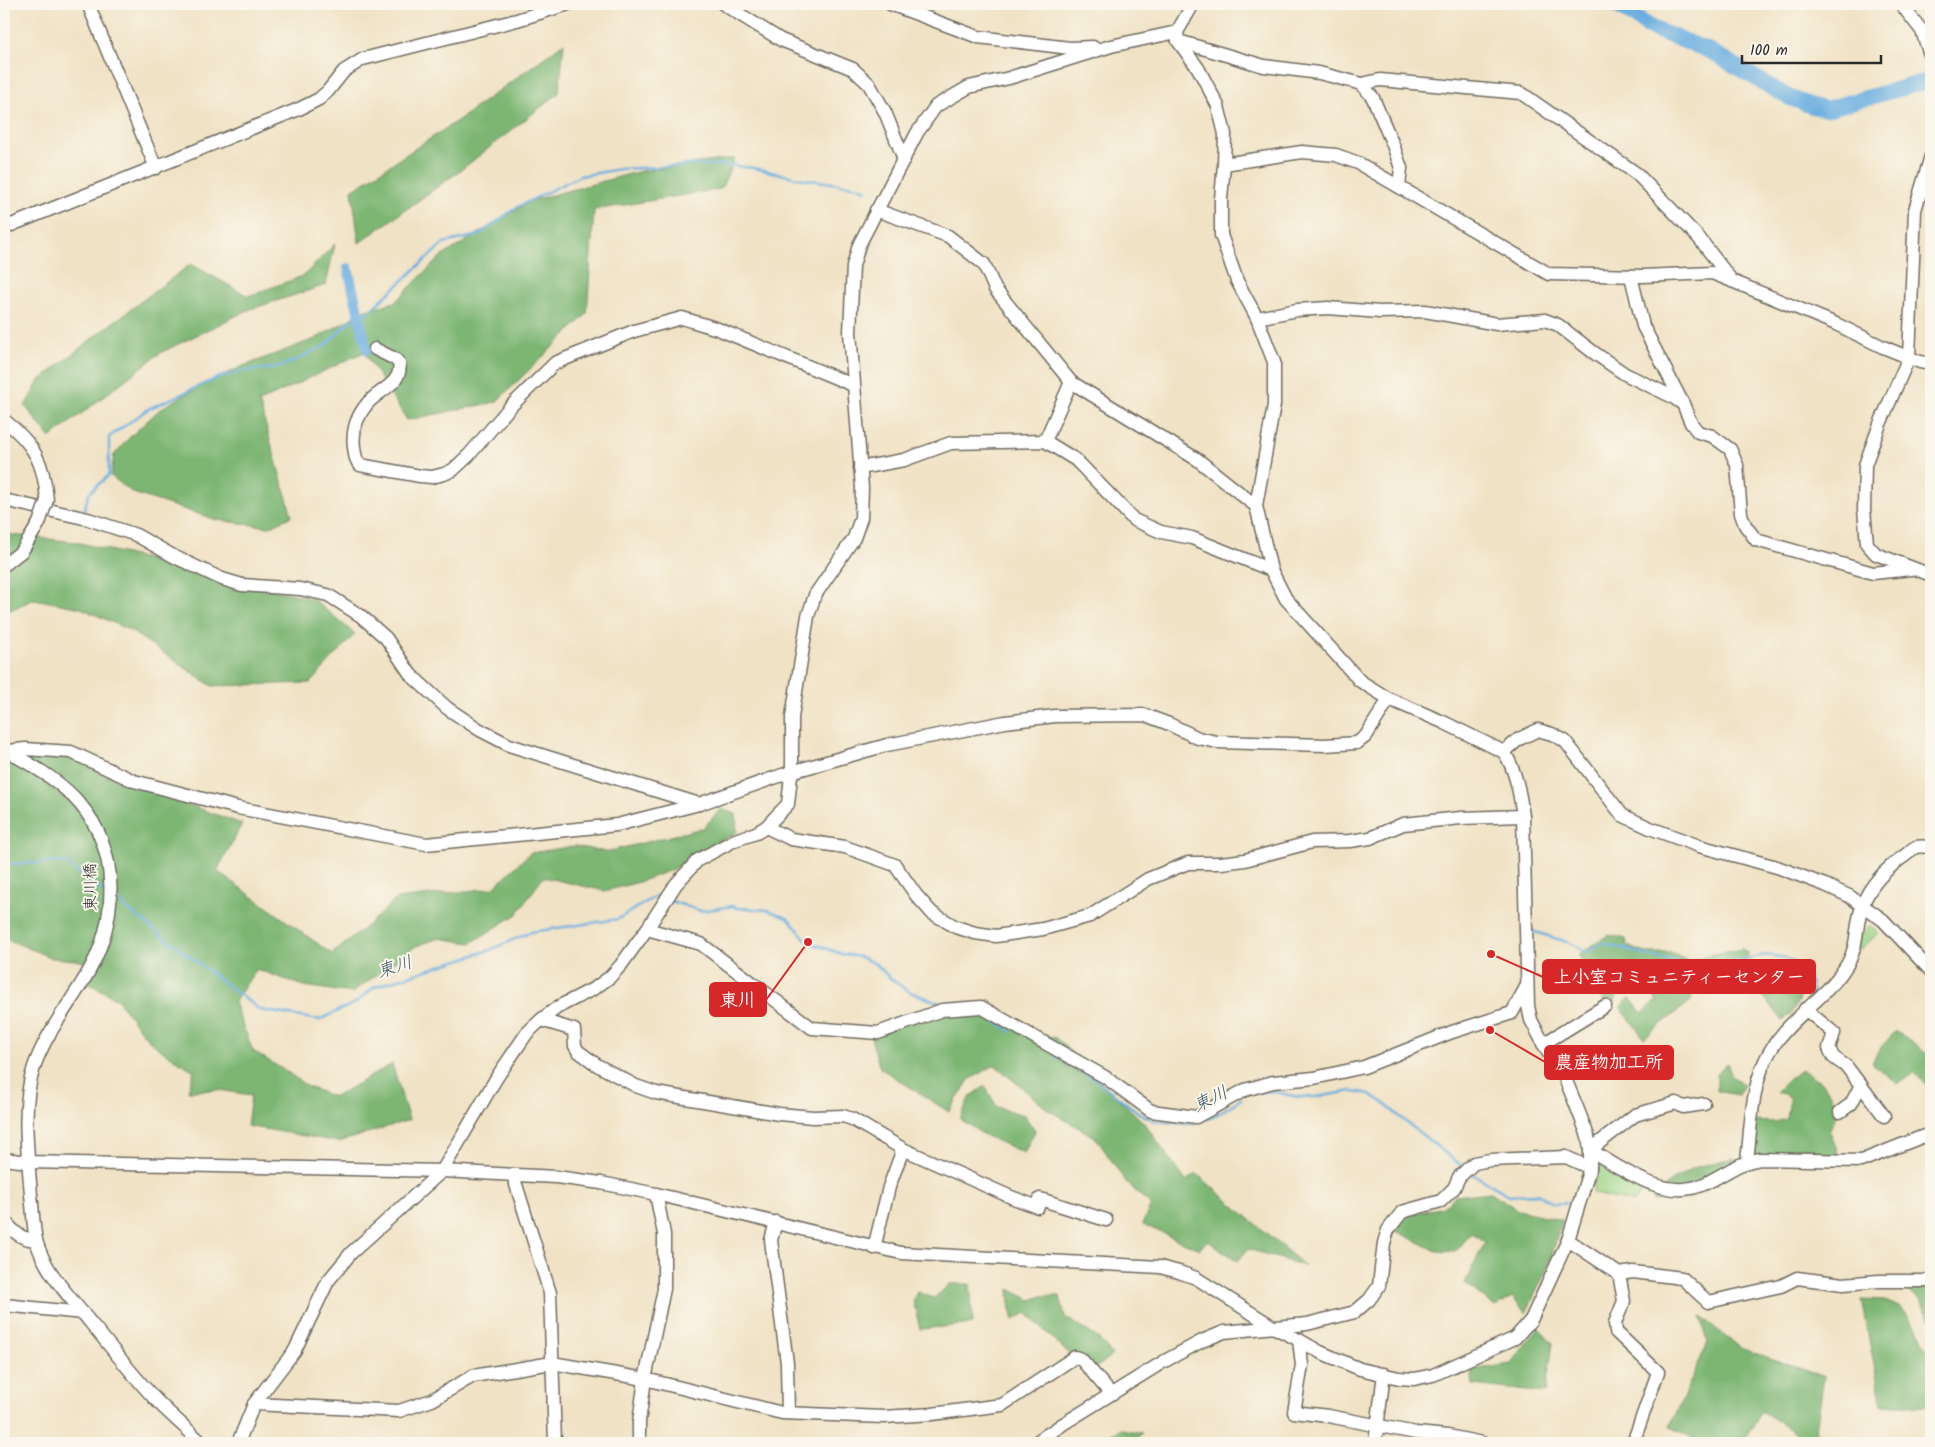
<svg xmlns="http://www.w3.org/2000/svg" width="1935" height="1447" viewBox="0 0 1935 1447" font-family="Kalam,'Klee One',sans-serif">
  <rect width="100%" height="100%" fill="#fbf7ec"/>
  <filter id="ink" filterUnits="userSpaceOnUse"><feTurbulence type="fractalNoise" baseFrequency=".02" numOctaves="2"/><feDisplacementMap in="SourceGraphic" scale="10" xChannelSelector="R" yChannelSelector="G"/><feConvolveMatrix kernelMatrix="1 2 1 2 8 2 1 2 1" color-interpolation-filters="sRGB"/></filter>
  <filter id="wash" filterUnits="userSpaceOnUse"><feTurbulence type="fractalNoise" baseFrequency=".0096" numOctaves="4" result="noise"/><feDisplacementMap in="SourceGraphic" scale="20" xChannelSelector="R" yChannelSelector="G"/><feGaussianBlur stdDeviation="1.12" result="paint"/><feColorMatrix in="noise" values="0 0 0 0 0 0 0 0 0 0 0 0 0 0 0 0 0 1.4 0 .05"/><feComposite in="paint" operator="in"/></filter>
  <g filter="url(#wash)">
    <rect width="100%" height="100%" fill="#f0e2c5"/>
    <g fill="#9cd486" stroke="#648058">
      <path d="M1870,925L1878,933L1861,950L1855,945L1861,934Z"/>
      <path d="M1597,1159L1646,1185L1634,1203L1592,1193L1596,1176Z"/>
    </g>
    <g fill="#7db673" stroke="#54704f">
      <path d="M564,43L559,93L457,173L359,243L352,190L457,121Z"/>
      <path d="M735,158L721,189L594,210L587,314L496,402L407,420L364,352L259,402L292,516L269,527L217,520L133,493L111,476L114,455L129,438L160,409L200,386L241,367L315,339L366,310L395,302L439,258L530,201L641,171Z"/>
      <path d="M335,244L326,285L248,310L160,353L50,438L25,406L39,381L95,336L191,264L248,296L303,276Z"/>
      <path d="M4,534L76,542L313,599L355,634L310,683L212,686L131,631L81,608L34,599L4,613Z"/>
      <path d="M32,750L70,754L131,784L242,824L217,871L332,954L367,926L396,899L493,888L530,853L575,846L606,852L703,828L721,809L736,814L737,832L671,870L639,882L605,891L543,877L517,914L471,943L439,938L416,946L352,993L304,986L256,969L234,1003L253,1051L287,1072L308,1087L335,1097L392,1064L409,1120L339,1142L247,1126L251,1095L219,1090L188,1091L194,1071L159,1049L143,1034L117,999L88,983L108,945L104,942L88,963L76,960L52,958L4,938V761Z"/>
      <path d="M1608,935L1626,939L1627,946L1646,953H1670L1689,961L1708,955L1742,949L1748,954L1743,972L1713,986L1694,988L1691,1001L1644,1038L1620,1007L1630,998L1642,1013L1657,1001L1636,975L1621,987L1613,1005L1602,1001L1596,978L1578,955Z"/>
      <path d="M1774,962L1791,967C1802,993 1804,1001 1783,1021L1747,976L1758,964Z"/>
      <path d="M924,1011L969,1014L1056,1038L1144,1123L1186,1181L1197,1174L1305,1266L1248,1249L1238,1261L1208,1241L1199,1249L1142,1224L1151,1205L1127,1183L1096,1138L1047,1109L995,1065L969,1080L949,1112L880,1068L871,1038Z"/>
      <path d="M1896,1031L1931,1057V1090L1914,1072L1898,1084L1872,1063L1880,1048Z"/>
      <path d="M1727,1063L1732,1077L1744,1085L1738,1095L1717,1091V1075Z"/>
      <path d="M1802,1070L1823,1083L1839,1108L1829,1130L1838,1152L1831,1158L1752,1156V1121L1773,1122L1787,1119L1790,1099L1784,1094L1776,1092L1790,1078Z"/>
      <path d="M985,1086L997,1107L1024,1115L1035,1131L1024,1153L984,1135L960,1119L969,1098Z"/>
      <path d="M1733,1158L1750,1167C1715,1184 1690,1194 1652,1201L1670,1182L1692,1168Z"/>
      <path d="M1491,1192L1518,1210L1562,1220L1550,1262L1526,1313L1512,1297L1495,1307L1465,1283L1485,1242L1472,1233L1455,1252L1437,1251L1396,1231L1405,1216L1443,1207L1455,1196Z"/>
      <path d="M950,1284H970L973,1324L920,1329L913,1300L917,1292L934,1298Z"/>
      <path d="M1904,1287L1931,1288V1320L1920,1300Z"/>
      <path d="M1009,1289L1031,1300L1042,1296H1060L1065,1317L1098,1338L1112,1355L1094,1369L1069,1354L1026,1313L1014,1320L1010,1305Z"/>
      <path d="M1861,1300L1885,1301L1899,1307L1918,1328L1931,1355V1407L1882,1404Z"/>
      <path d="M1701,1317L1741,1348L1824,1377L1814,1443H1809L1762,1411L1743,1443H1703L1670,1427L1708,1342Z"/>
      <path d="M1538,1327L1553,1343L1545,1393L1473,1385L1471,1370L1511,1364Z"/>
      <path d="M1121,1429L1142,1433L1131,1443H1093Z"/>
    </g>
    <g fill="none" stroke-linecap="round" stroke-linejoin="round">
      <g stroke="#6baee0" stroke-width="2.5">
        <path d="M83,514L89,493L109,475V437L148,409L220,377L243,371L275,368L294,361L326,345L349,322L366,314L444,243L479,235L517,207L580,176L620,169L699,165H726L754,168L798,178L859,187L866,190"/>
        <path d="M4,864L65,862L105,893"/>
        <path d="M114,899L260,1010L319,1020L357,1002L374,987L490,950L531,932L618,919L656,896L663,898"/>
        <path d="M671,901L701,911L733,906L738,908L768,910L789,919L808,942L842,954L860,957L876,964L891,979L910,992L943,1004"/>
        <path d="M1532,931L1570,943L1586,952L1603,943L1657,958L1685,963L1747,960C1765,952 1788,955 1802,969C1810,976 1812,989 1812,998"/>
        <path d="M992,1020L1011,1031"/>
        <path d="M1055,1056L1099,1082L1139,1113L1155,1121L1189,1124L1195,1123"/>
        <path d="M1255,1093L1270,1091L1298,1097H1316L1353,1091L1370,1094L1384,1103L1401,1118L1463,1167"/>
        <path d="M1202,1120L1213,1117L1241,1099"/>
        <path d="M1469,1172L1509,1195L1538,1194L1554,1204L1571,1203"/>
      </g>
      <path stroke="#6baee0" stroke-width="10" d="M348,268L367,350"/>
      <path stroke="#6baee0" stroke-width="16" d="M1615,4L1651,28L1710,51L1788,97L1812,106L1826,109L1931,80"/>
    </g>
  </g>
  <g filter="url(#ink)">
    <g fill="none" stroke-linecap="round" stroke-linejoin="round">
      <defs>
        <g id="minor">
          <path d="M88,4L156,168"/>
          <path d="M723,4L781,40L853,69L869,84L885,112L904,159"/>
          <path d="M890,4L978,37L1070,48L1093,47"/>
          <path d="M1901,4L1922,31L1931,58"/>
          <path d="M1178,41L1264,66L1319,73L1362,84L1373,98L1393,145L1401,168L1399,186"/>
          <path d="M1362,84L1380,80L1521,93L1637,174L1699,238L1732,281L1836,324L1883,347L1920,362L1931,364"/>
          <path d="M1931,156L1915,210L1909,357L1880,424L1865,465L1864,509L1867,544L1876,554L1931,575"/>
          <path d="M1224,164L1302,152L1336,155L1358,163L1549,274L1643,276L1712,273L1732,281"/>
          <path d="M876,210L948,236L984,264L995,289L1071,382L1198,460L1256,506"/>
          <path d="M4,228L299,109L319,99L328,91L344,71L363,59L517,20L568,4"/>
          <path d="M1631,276L1643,326L1683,404L1691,423L1698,432L1712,436L1730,449L1737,465L1741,514L1745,525L1756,540L1873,573L1911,569"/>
          <path d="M1257,318L1297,310L1328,308L1380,312L1425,311L1497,324L1545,320L1558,325L1593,352L1625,374L1673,397L1683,404"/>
          <path d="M375,349L395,359L399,363C404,383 377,391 367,404C357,416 352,431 354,447C355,454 355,460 360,465L420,476L432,477L444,474L453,470L469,455L510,407L555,363L634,331L682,318L718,329L853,385"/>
          <path d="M4,420C34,444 44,462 47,500"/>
          <path d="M1045,441L1071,382"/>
          <path d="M860,468L904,460L951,443L1045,441L1076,460L1134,520L1161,532L1192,538L1271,570"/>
          <path d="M4,500L88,519L136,535L175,557L222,579L242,585L300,589L328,595L361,616L386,638L411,675L447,708L480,730L509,745L699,804"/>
          <path d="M4,565L22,551L39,523"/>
          <path d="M4,749C31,765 60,780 80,804C120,851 118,919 89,971C71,1003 46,1032 34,1067C21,1106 28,1155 31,1195C33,1209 33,1225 36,1240C44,1271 71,1298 90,1322C112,1348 133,1376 157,1401C172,1416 187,1429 202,1443"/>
          <path d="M8,751L25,749L71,752L134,781L238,808L426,844L617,825L699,804L791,772L887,745L1005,722L1055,716L1145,715L1169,724L1198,738L1217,742L1325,745L1357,743L1366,736L1389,699"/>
          <path d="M1504,752L1519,739L1538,730L1552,734L1565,741L1622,815L1650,828L1699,846L1777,867L1825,885L1849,896L1883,920L1931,971"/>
          <path d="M766,827L791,839L845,847L895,865L916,895L932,913L956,927L975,933L996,936L1043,929L1090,916L1148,879L1188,863H1221L1245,860L1312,842L1350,841L1370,838L1403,824L1461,818L1523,816"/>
          <path d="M647,929L701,944L812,1028L878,1033L942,1010L981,1007L1105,1077L1151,1111L1196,1117L1245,1090L1273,1082L1314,1078L1364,1067L1452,1032L1512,1013L1526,987"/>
          <path d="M1805,1009L1834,1033L1829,1048L1833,1057L1847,1067L1884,1116"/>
          <path d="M541,1020L574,1030L575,1046L578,1051L597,1065L636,1086L656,1093L779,1114L813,1117L843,1116L852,1119L903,1149L1011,1197L1038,1207L1040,1199L1106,1220"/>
          <path d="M1543,1044L1605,1006"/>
          <path d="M1704,1104L1683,1107L1676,1103L1635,1115L1590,1150C1623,1169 1665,1202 1704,1184C1724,1175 1738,1162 1760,1159L1861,1161L1924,1136L1931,1140"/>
          <path d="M1840,1112L1851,1104L1861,1085"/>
          <path d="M4,1159L28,1162L442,1171L556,1177L601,1183L656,1194L901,1253L1160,1267L1179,1272L1196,1278L1275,1328L1299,1340L1320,1352L1360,1369L1399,1378L1414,1379L1433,1375L1515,1338L1531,1320L1568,1240L1590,1168V1150L1588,1136L1576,1105L1564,1076L1548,1052L1531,1020L1528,1006L1523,816C1520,795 1516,770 1504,752L1443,722L1389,699L1360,681L1286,599L1271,570L1256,506L1274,405V362L1257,318L1237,281L1221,235V199L1224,164L1225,134L1218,106L1198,68L1178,41L1177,32L1193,4"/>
          <path d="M1747,1161C1751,1128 1751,1091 1765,1061C1783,1020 1827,1000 1848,963C1859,944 1855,923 1863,904C1871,883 1888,867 1907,854C1909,852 1913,848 1916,847C1920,846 1927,847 1931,847"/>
          <path d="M513,1175L550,1293L555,1443"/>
          <path d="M4,1220C14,1232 20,1239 36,1240"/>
          <path d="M776,1222L771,1240L787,1363L788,1413"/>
          <path d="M1568,1240L1619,1274L1633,1272L1682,1278L1708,1302L1781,1286L1797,1278L1843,1284L1879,1281H1931"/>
          <path d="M874,1248L889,1187L903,1149"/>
          <path d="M1619,1274L1624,1301L1615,1323L1616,1332L1658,1372L1633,1443"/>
          <path d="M4,1305L83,1313"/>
          <path d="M1299,1340L1302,1365L1294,1412L1328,1416L1416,1433L1448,1436L1482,1443"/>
          <path d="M254,1404L399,1411L432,1400L473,1376L552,1363L645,1379L782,1413L884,1417L932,1414L1002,1405L1075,1357L1081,1359L1111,1394"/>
          <path d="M238,1443L254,1404L295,1350L328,1281L351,1253L442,1171L497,1077L527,1033L542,1019L558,1007L595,988L610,977L621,965L647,929L676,884L698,860L735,840L756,833L766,827L788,804L792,766V717L808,616L815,595L854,538L861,518L862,488L850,332L853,266L859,245L917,133L936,106L969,87L1009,78L1111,46L1177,32"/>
          <path d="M639,1443V1422L645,1379L664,1289V1234L656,1194"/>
          <path d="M1035,1443L1063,1424L1163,1362L1202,1341L1224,1332L1307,1324L1355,1312L1369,1300L1379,1286L1384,1243L1388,1230L1402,1212L1441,1201L1454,1188L1459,1177L1474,1163L1490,1160L1566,1157L1590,1168"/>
          <path d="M1375,1443L1384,1374"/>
        </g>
      </defs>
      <use href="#minor" stroke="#706b61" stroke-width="15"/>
      <use href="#minor" stroke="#fff" stroke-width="12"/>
      <defs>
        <path id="minor-bridge" d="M39,523L47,500"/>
      </defs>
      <use href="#minor-bridge" stroke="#706b61" stroke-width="15" stroke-linecap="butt"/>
      <use href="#minor-bridge" stroke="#fff" stroke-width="12"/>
    </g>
  </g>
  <g text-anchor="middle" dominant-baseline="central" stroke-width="4" stroke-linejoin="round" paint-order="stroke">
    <g font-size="16" fill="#2b2b2b" stroke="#fbf7ec">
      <text transform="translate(91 887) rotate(-91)">東川橋</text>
    </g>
    <g font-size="18" font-style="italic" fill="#41596a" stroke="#fbf7ec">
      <text transform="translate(395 968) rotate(-18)">東川</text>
      <text transform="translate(1211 1100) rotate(-26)">東川</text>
    </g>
  </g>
  <path fill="none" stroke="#d62828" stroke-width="2" d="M1491 954L1543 977M808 942L766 1000M1490 1030L1545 1062"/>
  <g fill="#d62828" stroke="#fbf7ec" stroke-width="2">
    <circle cx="1491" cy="954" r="5"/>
    <circle cx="808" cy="942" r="5"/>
    <circle cx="1490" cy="1030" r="5"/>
  </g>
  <g fill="#d62828" stroke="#d62828" stroke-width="2">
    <rect x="1543" y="960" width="272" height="33" rx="5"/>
    <rect x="710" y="983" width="56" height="33" rx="5"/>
    <rect x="1545" y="1046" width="128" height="33" rx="5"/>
  </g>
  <g font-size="18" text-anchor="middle" font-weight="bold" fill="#fff">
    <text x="1679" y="983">上小室コミュニティーセンター</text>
    <text x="738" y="1006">東川</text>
    <text x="1609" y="1068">農産物加工所</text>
  </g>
  <rect width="1935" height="1447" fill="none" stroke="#fbf7ec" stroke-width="20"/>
  <path d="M1742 55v8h139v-8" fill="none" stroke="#2b2b2b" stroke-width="2.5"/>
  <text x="1750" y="55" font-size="15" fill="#2b2b2b" stroke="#fbf7ec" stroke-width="4" paint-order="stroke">100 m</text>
</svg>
